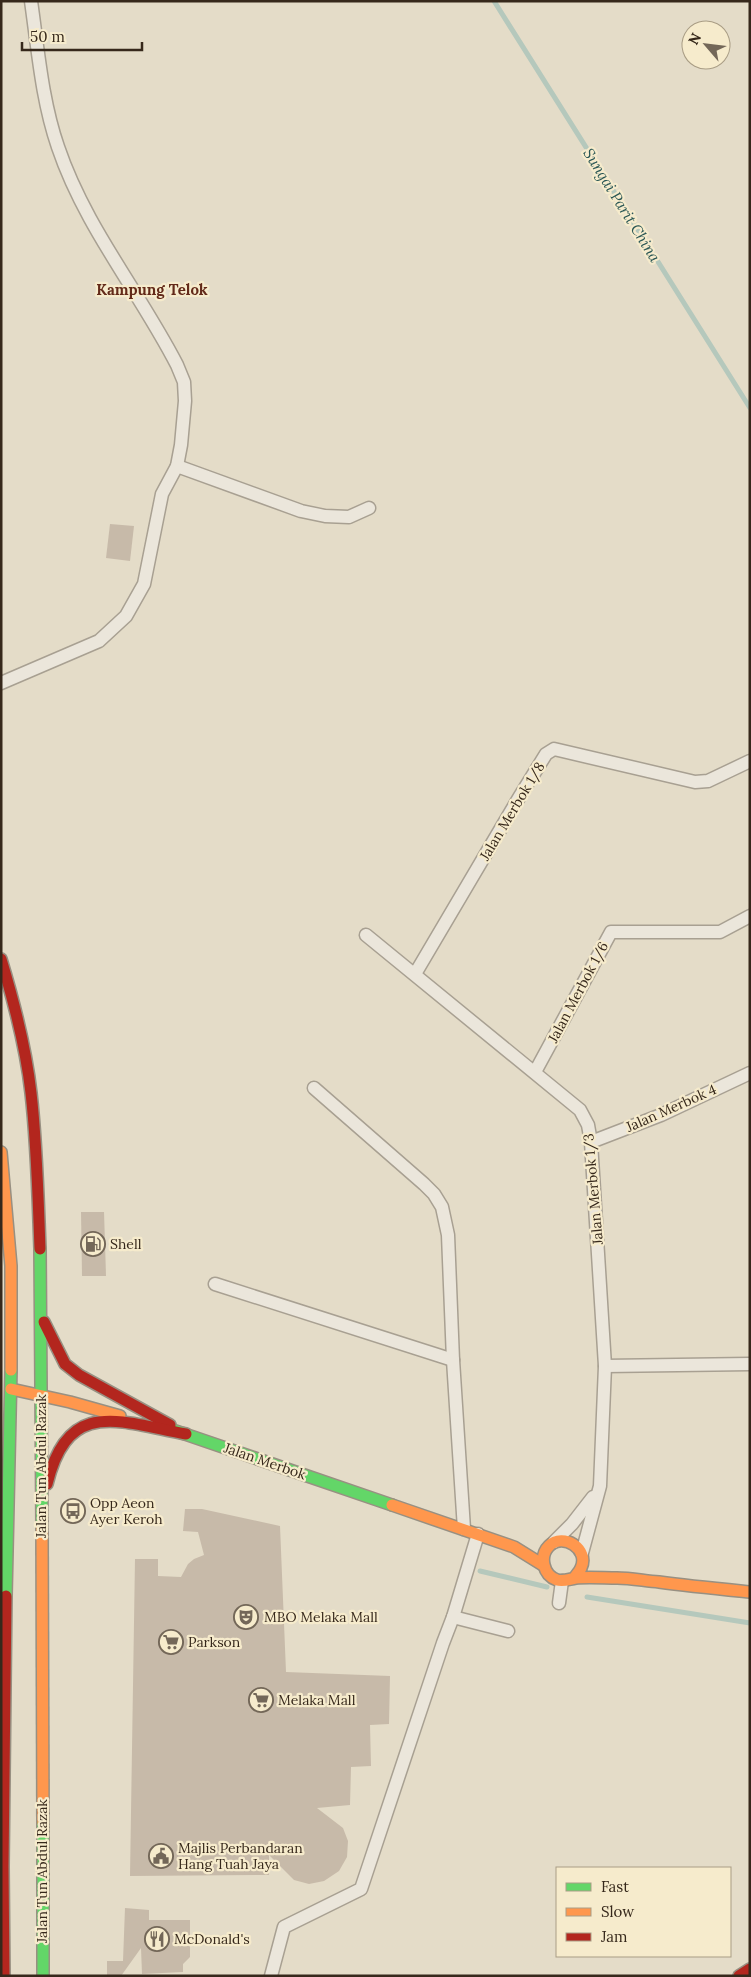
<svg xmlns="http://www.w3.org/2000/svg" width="751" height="1977" viewBox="0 0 751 1977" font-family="Lora,serif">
  <rect width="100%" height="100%" fill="#e4dcc8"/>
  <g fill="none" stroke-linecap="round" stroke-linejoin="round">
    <g stroke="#b5c8bc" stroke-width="5">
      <path d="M494,1L750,408"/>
      <path d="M480,1571L547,1587"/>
      <path d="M587,1597L750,1623"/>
    </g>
  </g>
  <g fill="#c7baa9">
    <path d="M110,524L134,526L130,561L106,558Z"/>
    <path d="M81,1212H104L106,1276H82Z"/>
    <path d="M185,1509H202L280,1526L286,1672L390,1676L389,1724L370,1725L371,1766L351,1767L350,1805L317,1808L343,1828L348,1841L347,1857L339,1871L324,1881L309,1884L294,1880L269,1855V1875L130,1876L135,1559H158V1576L181,1577L188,1564L194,1559L204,1555L198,1532L183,1531Z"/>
    <path d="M125,1908L149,1910V1920H190V1957L183,1964V1972L142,1974L141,1948L121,1976H107V1961H123Z"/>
  </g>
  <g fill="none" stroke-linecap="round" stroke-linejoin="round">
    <defs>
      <g id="street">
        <path d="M177,466L301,511L325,516L349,517L369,508"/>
        <path d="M1,683L99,641L126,616L144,584L162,494L177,466L181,445L185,401L184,382L177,365C139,291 85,227 58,147C42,101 38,50 31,1"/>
        <path d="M366,935L580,1110L588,1125L591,1142L605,1366L600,1486L582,1553"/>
        <path d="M415,974L520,796L546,754L554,749L695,782L708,781L750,761"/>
        <path d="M535,1072L611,932H720L750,916"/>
        <path d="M314,1088L424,1184L434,1194L442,1207L448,1235L453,1360L464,1529"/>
        <path d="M591,1142L661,1115L750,1073"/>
        <path d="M215,1284L453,1360"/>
        <path d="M605,1366L750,1364"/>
        <path d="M554,1542L572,1524L593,1497"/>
        <path d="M559,1603L562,1581"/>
        <path d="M453,1617L508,1631"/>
        <path d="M271,1976L284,1927L361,1889L443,1643L453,1617L478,1534"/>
      </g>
      <g id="fast">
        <path d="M40,1249L42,1527"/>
        <path d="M173,1430L392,1505"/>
        <path d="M6,1596L11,1370"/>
        <path d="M43,1823V1976"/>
      </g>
      <g id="slow">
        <path d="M1,1152L11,1266V1370"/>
        <path d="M11,1389L70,1402L120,1416"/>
        <path d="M392,1505L514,1547L543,1565"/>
        <path d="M42,1527L43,1823"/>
        <path d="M575,1577C577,1574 580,1571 581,1568C590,1549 563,1532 549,1546C539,1556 543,1575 557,1580C564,1582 569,1579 576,1578C588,1577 605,1578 617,1578C631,1578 645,1581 659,1582C689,1586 720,1589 750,1592"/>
      </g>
      <g id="jam">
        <path d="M1,959C14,1002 26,1048 31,1093C37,1145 38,1197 40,1249"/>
        <path d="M44,1322L65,1364L79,1375L170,1425"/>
        <path d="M47,1484C68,1397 120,1422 186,1434"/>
        <path d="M4,1976L3,1867L6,1596"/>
        <path d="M739,1976L750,1969"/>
      </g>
    </defs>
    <use href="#street" stroke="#a8a092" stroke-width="15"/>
    <use href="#fast" stroke="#989082" stroke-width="14"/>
    <use href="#slow" stroke="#989082" stroke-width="14"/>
    <use href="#jam" stroke="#989082" stroke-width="14"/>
    <use href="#street" stroke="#ebe6db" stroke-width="12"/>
    <use href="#fast" stroke="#63d668" stroke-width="11"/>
    <use href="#slow" stroke="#ff974d" stroke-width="11"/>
    <use href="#jam" stroke="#b3261e" stroke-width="11"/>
  </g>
  <defs>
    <symbol id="fuel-ring" viewBox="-11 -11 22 22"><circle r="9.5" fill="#f6ebcc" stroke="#736758" stroke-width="1.5"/><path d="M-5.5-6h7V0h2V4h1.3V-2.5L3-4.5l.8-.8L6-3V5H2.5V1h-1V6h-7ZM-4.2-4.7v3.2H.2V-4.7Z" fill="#736758"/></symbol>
    <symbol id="bus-ring" viewBox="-11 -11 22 22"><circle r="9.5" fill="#f6ebcc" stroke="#736758" stroke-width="1.5"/><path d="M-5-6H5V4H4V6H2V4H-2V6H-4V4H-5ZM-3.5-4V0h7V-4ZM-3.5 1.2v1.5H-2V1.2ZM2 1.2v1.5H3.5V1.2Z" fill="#736758"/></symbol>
    <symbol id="theatre-ring" viewBox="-11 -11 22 22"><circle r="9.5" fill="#f6ebcc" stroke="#736758" stroke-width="1.5"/><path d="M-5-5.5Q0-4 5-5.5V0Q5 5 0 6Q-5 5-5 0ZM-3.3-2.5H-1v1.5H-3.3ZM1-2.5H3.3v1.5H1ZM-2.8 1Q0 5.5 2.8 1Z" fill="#736758"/></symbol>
    <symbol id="supermarket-ring" viewBox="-11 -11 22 22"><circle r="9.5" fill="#f6ebcc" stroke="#736758" stroke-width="1.5"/><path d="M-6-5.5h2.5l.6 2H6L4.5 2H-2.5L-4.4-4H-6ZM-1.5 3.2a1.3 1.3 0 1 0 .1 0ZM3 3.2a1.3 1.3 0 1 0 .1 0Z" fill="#736758"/></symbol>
    <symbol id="civic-ring" viewBox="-11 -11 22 22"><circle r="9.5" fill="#f6ebcc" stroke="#736758" stroke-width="1.5"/><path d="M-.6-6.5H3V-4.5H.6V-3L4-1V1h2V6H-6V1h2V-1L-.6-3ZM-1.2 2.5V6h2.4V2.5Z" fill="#736758"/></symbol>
    <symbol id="restaurant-ring" viewBox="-11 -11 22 22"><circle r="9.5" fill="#f6ebcc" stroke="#736758" stroke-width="1.5"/><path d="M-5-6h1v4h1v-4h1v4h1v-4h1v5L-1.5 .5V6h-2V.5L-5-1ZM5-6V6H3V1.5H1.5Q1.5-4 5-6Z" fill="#736758"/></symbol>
  </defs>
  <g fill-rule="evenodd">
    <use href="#fuel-ring" x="79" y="1230" width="28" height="28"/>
    <use href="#bus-ring" x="59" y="1497" width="28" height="28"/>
    <use href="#theatre-ring" x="232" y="1603" width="28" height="28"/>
    <use href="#supermarket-ring" x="157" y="1628" width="28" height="28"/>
    <use href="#supermarket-ring" x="247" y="1686" width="28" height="28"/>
    <use href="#civic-ring" x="147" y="1842" width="28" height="28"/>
    <use href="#restaurant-ring" x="143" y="1925" width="28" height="28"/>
  </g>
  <g text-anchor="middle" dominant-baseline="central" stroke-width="4.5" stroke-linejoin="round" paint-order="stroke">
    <g font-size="14" fill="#36281b" stroke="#f6ebcc">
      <text transform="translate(512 811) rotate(-59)">Jalan Merbok 1/8</text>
      <text transform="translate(578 992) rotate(-62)">Jalan Merbok 1/6</text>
      <text transform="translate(671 1108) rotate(-24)">Jalan Merbok 4</text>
      <text transform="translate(593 1189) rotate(-95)">Jalan Merbok 1/3</text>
      <text transform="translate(265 1461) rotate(19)">Jalan Merbok</text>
      <text transform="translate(41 1466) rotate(-90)">Jalan Tun Abdul Razak</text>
      <text transform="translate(42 1871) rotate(-90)">Jalan Tun Abdul Razak</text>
    </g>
    <g font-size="14" fill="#36281b" stroke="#f6ebcc" text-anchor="start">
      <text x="110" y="1244">Shell</text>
      <text x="90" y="1503">Opp Aeon<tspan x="90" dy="16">Ayer Keroh</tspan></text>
      <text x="264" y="1617">MBO Melaka Mall</text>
      <text x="188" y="1642">Parkson</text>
      <text x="278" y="1700">Melaka Mall</text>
      <text x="178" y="1848">Majlis Perbandaran<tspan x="178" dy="16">Hang Tuah Jaya</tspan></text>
      <text x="174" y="1939">McDonald's</text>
    </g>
    <g font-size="15" font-style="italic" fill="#295654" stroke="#f6ebcc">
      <text transform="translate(622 205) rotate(58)">Sungai Parit China</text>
    </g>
    <g font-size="15" font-weight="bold" fill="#632a19" stroke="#f6ebcc">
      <text x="152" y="289">Kampung Telok</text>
    </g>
  </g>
  <rect width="751" height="1977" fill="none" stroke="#36281b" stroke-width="5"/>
  <rect x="556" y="1867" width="175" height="90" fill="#f6ebcc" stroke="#a99d85"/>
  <rect x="566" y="1883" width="25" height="8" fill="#63d668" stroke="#a99d85"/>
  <text x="601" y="1892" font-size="15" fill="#36281b">Fast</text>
  <rect x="566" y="1908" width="25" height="8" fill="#ff974d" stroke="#a99d85"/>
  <text x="601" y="1917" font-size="15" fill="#36281b">Slow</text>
  <rect x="566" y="1933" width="25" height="8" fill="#b3261e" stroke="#a99d85"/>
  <text x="601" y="1942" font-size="15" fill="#36281b">Jam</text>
  <g transform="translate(706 45) rotate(298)"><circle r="24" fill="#f6ebcc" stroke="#a99d85"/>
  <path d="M0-4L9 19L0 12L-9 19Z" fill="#736758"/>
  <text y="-8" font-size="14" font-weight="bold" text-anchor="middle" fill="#36281b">N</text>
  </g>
  <path d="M22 42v8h120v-8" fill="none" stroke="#36281b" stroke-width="2.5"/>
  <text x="30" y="42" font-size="15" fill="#36281b" stroke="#f6ebcc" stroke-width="4" paint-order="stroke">50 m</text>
</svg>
